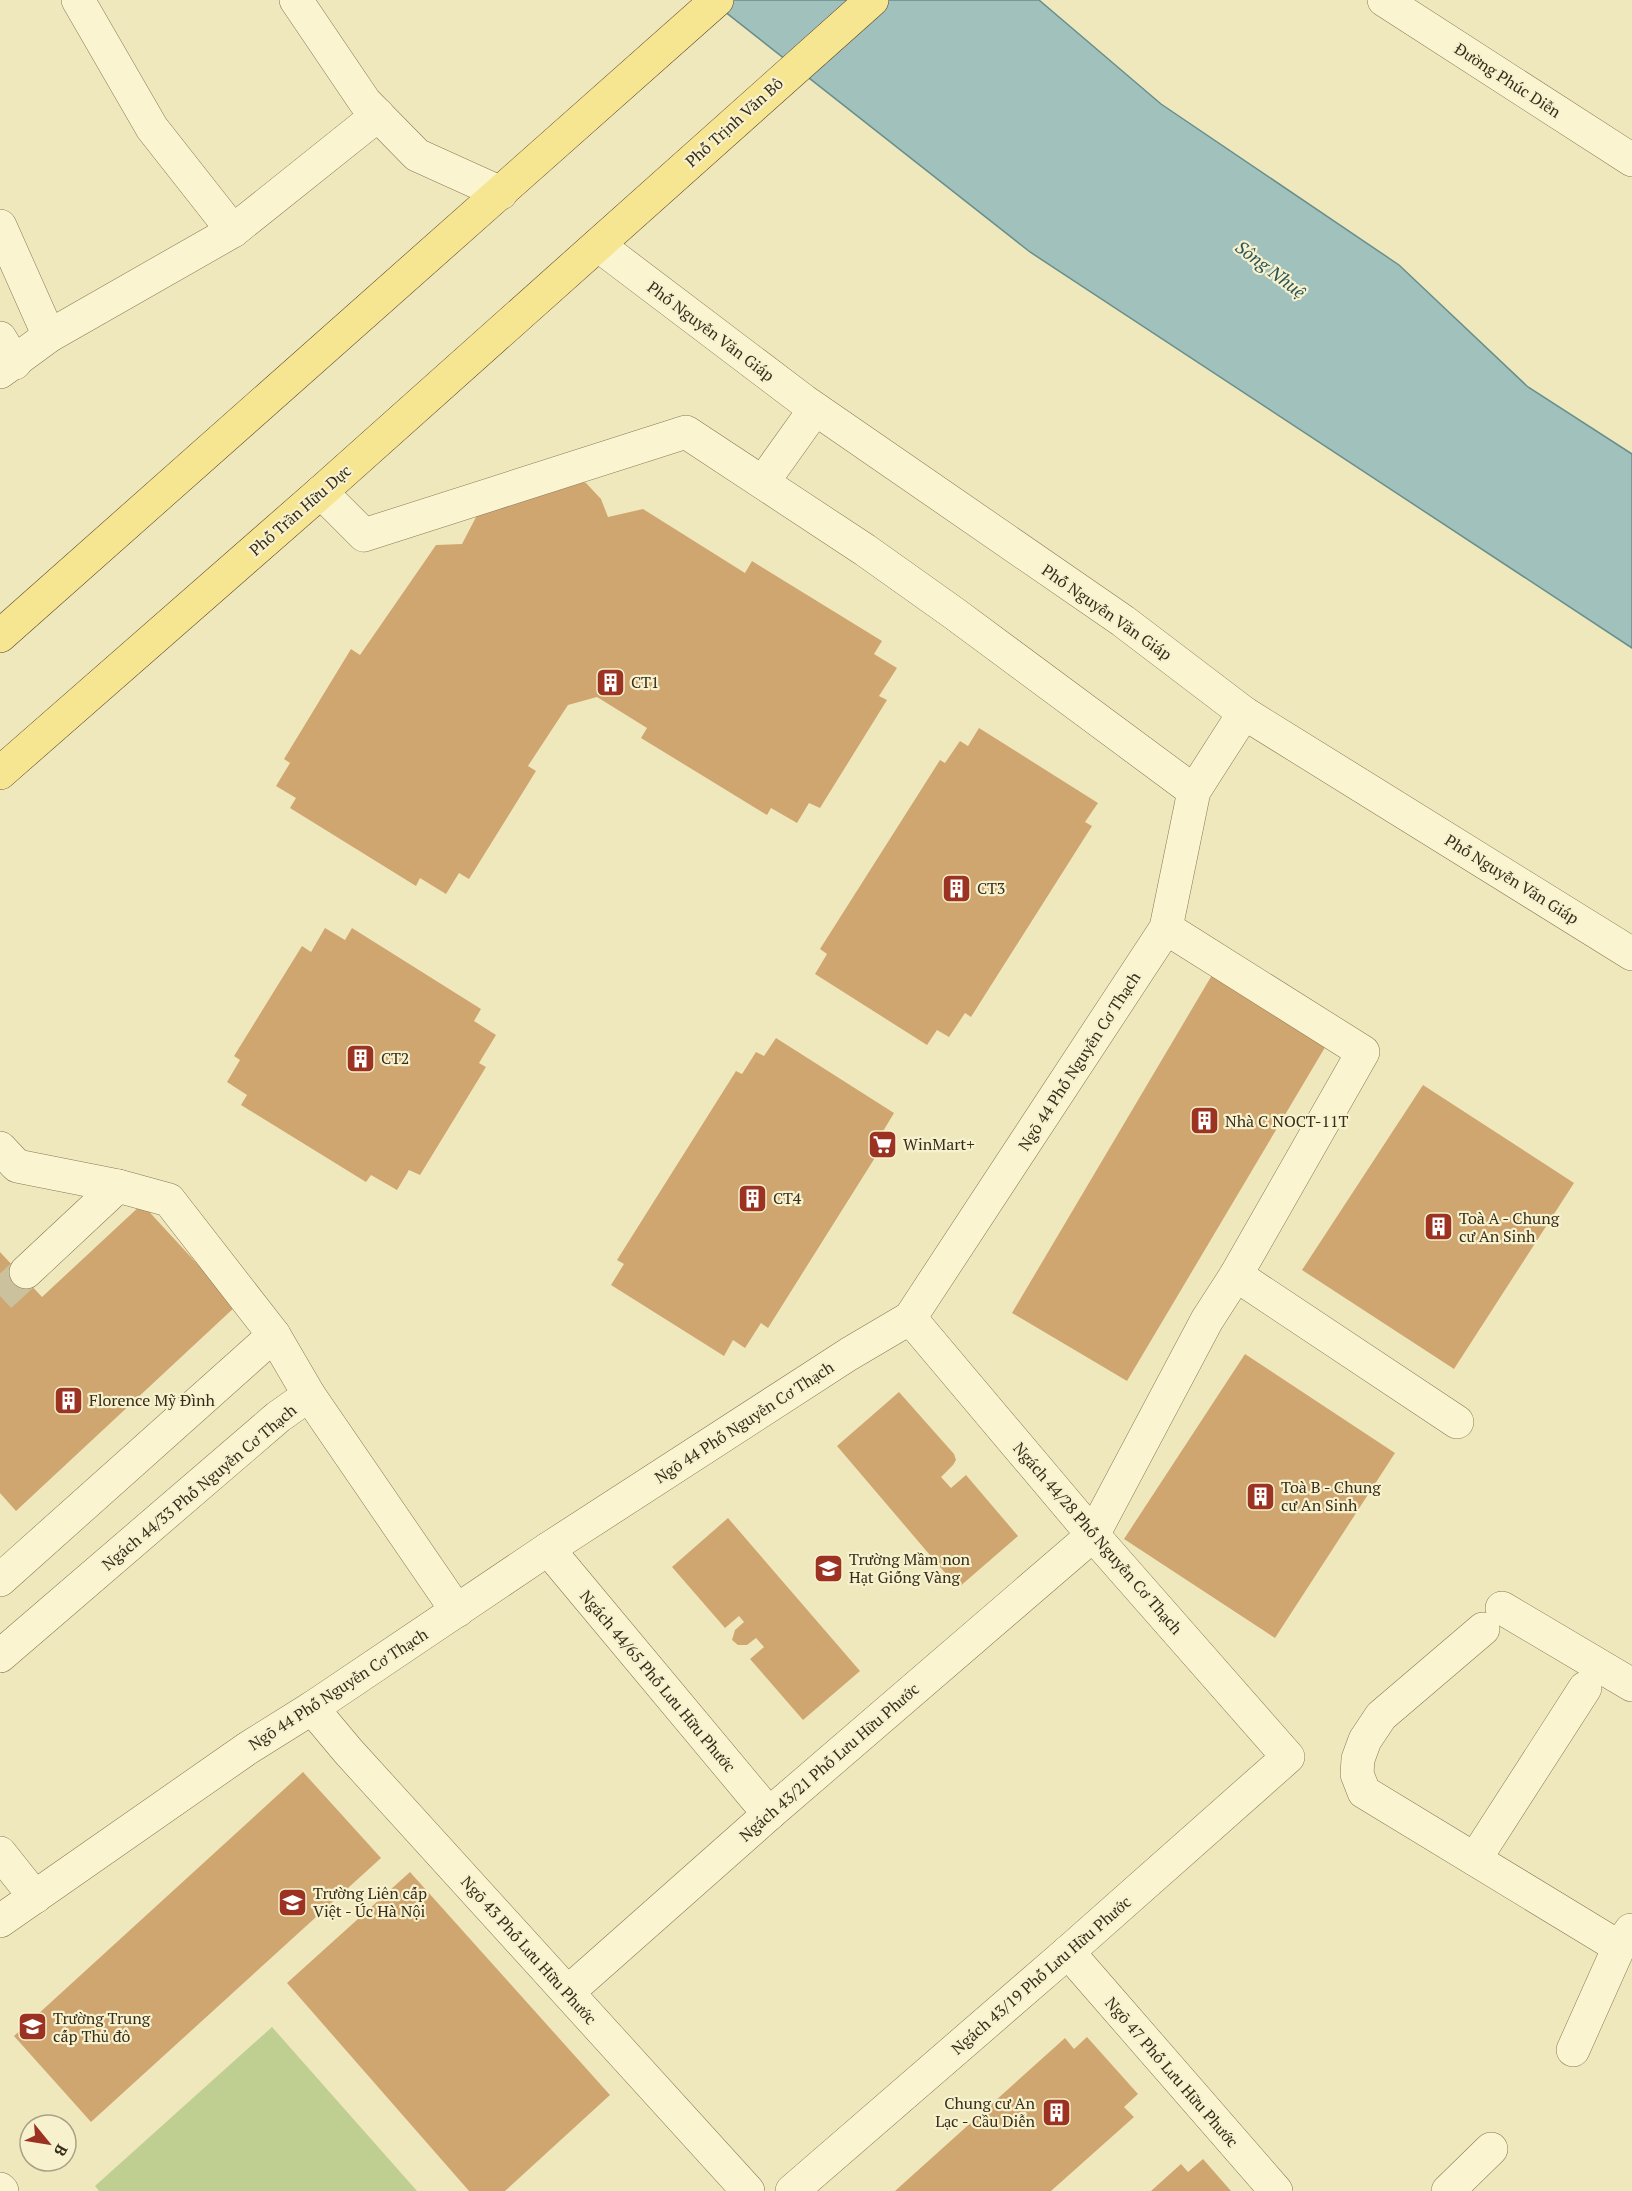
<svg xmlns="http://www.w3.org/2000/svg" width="1632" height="2191" viewBox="0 0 1632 2191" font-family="'PT Serif',serif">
  <rect width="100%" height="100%" fill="#f0e8bd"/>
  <path fill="#bfce91" d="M272,2027L417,2191H99L95,2186Z"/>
  <path fill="#a1c1bc" stroke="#688f8b" stroke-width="1.5" d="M710,0H1039L1161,104L1399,265L1528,387L1632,454V648L1030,252Z"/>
  <g fill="#d0a670">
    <path d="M570,476L586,483L601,499L608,517L643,509L745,573L752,561L882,641L874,654L897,668L879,696L887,700L820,808L809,803L797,823L771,808L767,815L641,738L647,728L597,697L568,705L528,766L536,771L469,879L459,873L446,894L420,878L416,886L290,808L296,798L276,786L290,763L284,759L351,649L360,655L436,545L462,544L487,496Z"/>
    <path d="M979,728L1098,803L1085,822L1092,826L971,1017L965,1013L949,1037L937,1030L927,1045L815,974L827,954L820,949L940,760L945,763L960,741L968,746Z"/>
    <path d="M325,928L345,940L352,928L481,1009L474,1021L496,1035L479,1063L486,1067L420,1175L409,1170L397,1190L371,1175L366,1182L241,1105L247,1095L227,1082L240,1060L234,1056L302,946L311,952Z"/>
    <path d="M1215,970L1330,1039L1127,1381L1012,1313Z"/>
    <path d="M776,1038L894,1113L882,1133L888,1137L768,1328L761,1323L745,1348L733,1340L724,1356L611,1285L624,1264L617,1260L736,1071L742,1074L756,1052L764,1056Z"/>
    <path d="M1423,1085L1574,1183L1454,1369L1302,1270Z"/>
    <path d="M142,1204L236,1306L16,1511L0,1493V1252L42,1297Z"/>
    <path d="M1245,1354L1395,1453L1275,1638L1124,1539Z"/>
    <path d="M899,1392L954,1454L956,1460L953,1465L941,1477L951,1488L966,1475L1018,1536L958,1588L837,1446Z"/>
    <path d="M728,1518L860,1671L803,1720L750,1659L764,1647L756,1638L747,1645H738L732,1640L735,1630L744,1622L739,1616L725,1628L672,1567Z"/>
    <path d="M303,1772L381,1858L91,2122L14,2036Z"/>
    <path d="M410,1872L610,2095L505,2191H469L287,1983Z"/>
    <path d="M1087,2037L1138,2094L1124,2107L1134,2117L1051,2191H895L1065,2038L1074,2049Z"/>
    <path d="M1203,2159L1231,2191H1151L1181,2164L1188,2172Z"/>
  </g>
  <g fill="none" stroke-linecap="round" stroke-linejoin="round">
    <path stroke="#cbc29d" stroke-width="33" stroke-dasharray="33 16" stroke-linecap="butt" d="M0,1296L26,1272"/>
    <defs>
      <g id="minor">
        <path d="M78,0L152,128L233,231"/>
        <path d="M296,0L365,102L417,155L501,193"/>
        <path d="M1384,0L1632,160"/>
        <path d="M0,226L49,336"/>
        <path d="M598,245L804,401L1123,621L1244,713L1632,954"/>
        <path d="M0,338L15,363"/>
        <path d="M0,372L49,336L233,231L378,115"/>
        <path d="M763,482L815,409"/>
        <path d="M321,492L364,535L686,432L865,550L955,614L1194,791"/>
        <path d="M0,1148L17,1166L118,1186L169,1200L274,1335L309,1395"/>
        <path d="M26,1272L118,1186"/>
        <path d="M1236,1275L1457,1422"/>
        <path d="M548,1549L769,1814"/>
        <path d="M0,1580L274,1335"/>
        <path d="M1502,1608L1632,1685"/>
        <path d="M1483,1629L1381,1716L1365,1740L1358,1759L1357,1774L1364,1792L1619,1947"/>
        <path d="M0,1656L278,1417L309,1395L457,1611"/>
        <path d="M312,1708L348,1751L748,2191"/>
        <path d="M0,1853L35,1897"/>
        <path d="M1475,1859L1585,1688"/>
        <path d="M0,1921L248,1748L312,1708L548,1549L849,1354L910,1318L1166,928L1194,791L1244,713"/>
        <path d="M1068,1952L1276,2191"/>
        <path d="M568,1992L769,1814L1093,1535L1207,1320L1236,1275L1363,1052L1166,928"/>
        <path d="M1573,2050L1619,1947L1631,1930"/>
        <path d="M0,2189L2,2191"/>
        <path d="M792,2191L1068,1952L1288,1757L1093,1535L910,1318"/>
        <path d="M1448,2191L1491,2149"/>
      </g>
      <g id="major">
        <path d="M0,636L717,0"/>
        <path d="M0,773L321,492L872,0"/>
      </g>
    </defs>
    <use href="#minor" stroke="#897855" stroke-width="34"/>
    <use href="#major" stroke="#56442a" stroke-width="34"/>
    <use href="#minor" stroke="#fbf4d0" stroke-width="33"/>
    <use href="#major" stroke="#f6e591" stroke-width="33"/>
  </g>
  <defs>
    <symbol id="building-square" viewBox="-11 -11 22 22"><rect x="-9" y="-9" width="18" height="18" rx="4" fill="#9b3222" stroke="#f7f1cd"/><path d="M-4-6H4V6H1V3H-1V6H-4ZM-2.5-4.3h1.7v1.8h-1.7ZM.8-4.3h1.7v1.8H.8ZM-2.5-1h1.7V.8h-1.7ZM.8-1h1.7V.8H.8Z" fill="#fff"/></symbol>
    <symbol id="supermarket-square" viewBox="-11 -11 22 22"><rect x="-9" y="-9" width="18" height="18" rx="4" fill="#9b3222" stroke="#f7f1cd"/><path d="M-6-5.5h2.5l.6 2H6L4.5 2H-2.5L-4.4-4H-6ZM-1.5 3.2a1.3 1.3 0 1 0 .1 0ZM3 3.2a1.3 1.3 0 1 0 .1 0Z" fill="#fff"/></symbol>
    <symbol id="school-square" viewBox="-11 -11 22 22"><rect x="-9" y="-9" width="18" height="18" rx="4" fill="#9b3222" stroke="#f7f1cd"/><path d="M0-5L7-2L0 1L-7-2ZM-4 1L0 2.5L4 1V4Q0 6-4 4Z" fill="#fff"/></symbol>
    <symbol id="university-square" viewBox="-11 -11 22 22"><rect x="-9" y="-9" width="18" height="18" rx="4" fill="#9b3222" stroke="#f7f1cd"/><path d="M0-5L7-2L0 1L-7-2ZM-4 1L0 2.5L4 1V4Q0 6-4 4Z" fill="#fff"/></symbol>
  </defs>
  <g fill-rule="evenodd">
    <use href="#building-square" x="594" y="666" width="33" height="33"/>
    <use href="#building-square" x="940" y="872" width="33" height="33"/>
    <use href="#building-square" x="344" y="1042" width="33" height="33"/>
    <use href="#building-square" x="1188" y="1104" width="33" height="33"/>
    <use href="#supermarket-square" x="866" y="1128" width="33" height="33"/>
    <use href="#building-square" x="736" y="1182" width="33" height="33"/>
    <use href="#building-square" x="1422" y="1210" width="33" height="33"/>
    <use href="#building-square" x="52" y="1384" width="33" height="33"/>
    <use href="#building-square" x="1244" y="1480" width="33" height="33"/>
    <use href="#school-square" x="812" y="1552" width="33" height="33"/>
    <use href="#school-square" x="276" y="1886" width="33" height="33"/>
    <use href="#university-square" x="16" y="2010" width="33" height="33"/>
    <use href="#building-square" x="1040" y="2096" width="33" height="33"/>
  </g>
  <g text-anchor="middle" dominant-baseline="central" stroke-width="4.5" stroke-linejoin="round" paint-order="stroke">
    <g font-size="16" fill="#372c1b" stroke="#f7f1cd">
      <text transform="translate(1508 80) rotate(33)">Đường Phúc Diễn</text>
      <text transform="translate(734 122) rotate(-42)">Phố Trịnh Văn Bô</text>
      <text transform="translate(711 331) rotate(37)">Phố Nguyễn Văn Giáp</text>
      <text transform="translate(300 510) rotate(-41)">Phố Trần Hữu Dực</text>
      <text transform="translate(1107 612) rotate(35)">Phố Nguyễn Văn Giáp</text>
      <text transform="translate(1512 879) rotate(32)">Phố Nguyễn Văn Giáp</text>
      <text transform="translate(1079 1061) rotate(-57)">Ngõ 44 Phố Nguyễn Cơ Thạch</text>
      <text transform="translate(744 1422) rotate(-33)">Ngõ 44 Phố Nguyễn Cơ Thạch</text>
      <text transform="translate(199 1487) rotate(-40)">Ngách 44/33 Phố Nguyễn Cơ Thạch</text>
      <text transform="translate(1098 1538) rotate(49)">Ngách 44/28 Phố Nguyễn Cơ Thạch</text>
      <text transform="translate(658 1681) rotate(50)">Ngách 44/65 Phố Lưu Hữu Phước</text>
      <text transform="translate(338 1689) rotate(-33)">Ngõ 44 Phố Nguyễn Cơ Thạch</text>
      <text transform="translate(829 1762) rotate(-41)">Ngách 43/21 Phố Lưu Hữu Phước</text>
      <text transform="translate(529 1950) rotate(48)">Ngõ 43 Phố Lưu Hữu Phước</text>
      <text transform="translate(1041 1975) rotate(-41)">Ngách 43/19 Phố Lưu Hữu Phước</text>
      <text transform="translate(1172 2072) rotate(49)">Ngõ 47 Phố Lưu Hữu Phước</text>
    </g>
    <g font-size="16" fill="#372c1b" stroke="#f7f1cd" text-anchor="start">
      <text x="631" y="682">CT1</text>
      <text x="977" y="888">CT3</text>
      <text x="381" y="1058">CT2</text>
      <text x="1225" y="1121">Nhà C NOCT-11T</text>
      <text x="903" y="1144">WinMart+</text>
      <text x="773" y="1198">CT4</text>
      <text x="1459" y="1218">Toà A - Chung<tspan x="1459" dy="18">cư An Sinh</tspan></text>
      <text x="89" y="1400">Florence Mỹ Đình</text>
      <text x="1281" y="1487">Toà B - Chung<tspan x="1281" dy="18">cư An Sinh</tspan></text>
      <text x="849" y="1559">Trường Mầm non<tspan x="849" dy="18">Hạt Giống Vàng</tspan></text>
      <text x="313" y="1893">Trường Liên cấp<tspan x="313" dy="18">Việt - Úc Hà Nội</tspan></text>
      <text x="53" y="2018">Trường Trung<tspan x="53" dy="18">cấp Thủ đô</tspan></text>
      <text x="1035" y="2103" text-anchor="end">Chung cư An<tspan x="1035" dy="18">Lạc - Cầu Diễn</tspan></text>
    </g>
    <g font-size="18" font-style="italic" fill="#295458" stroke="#f7f1cd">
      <text transform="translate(1271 269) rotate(37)">Sông Nhuệ</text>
    </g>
  </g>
  <g transform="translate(48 2143) rotate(120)"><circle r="28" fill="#f7f1cd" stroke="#aaa286" stroke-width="1.5"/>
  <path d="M0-4.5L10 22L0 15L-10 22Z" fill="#9b3222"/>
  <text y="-9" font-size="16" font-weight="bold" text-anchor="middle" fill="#372c1b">B</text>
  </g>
</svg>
